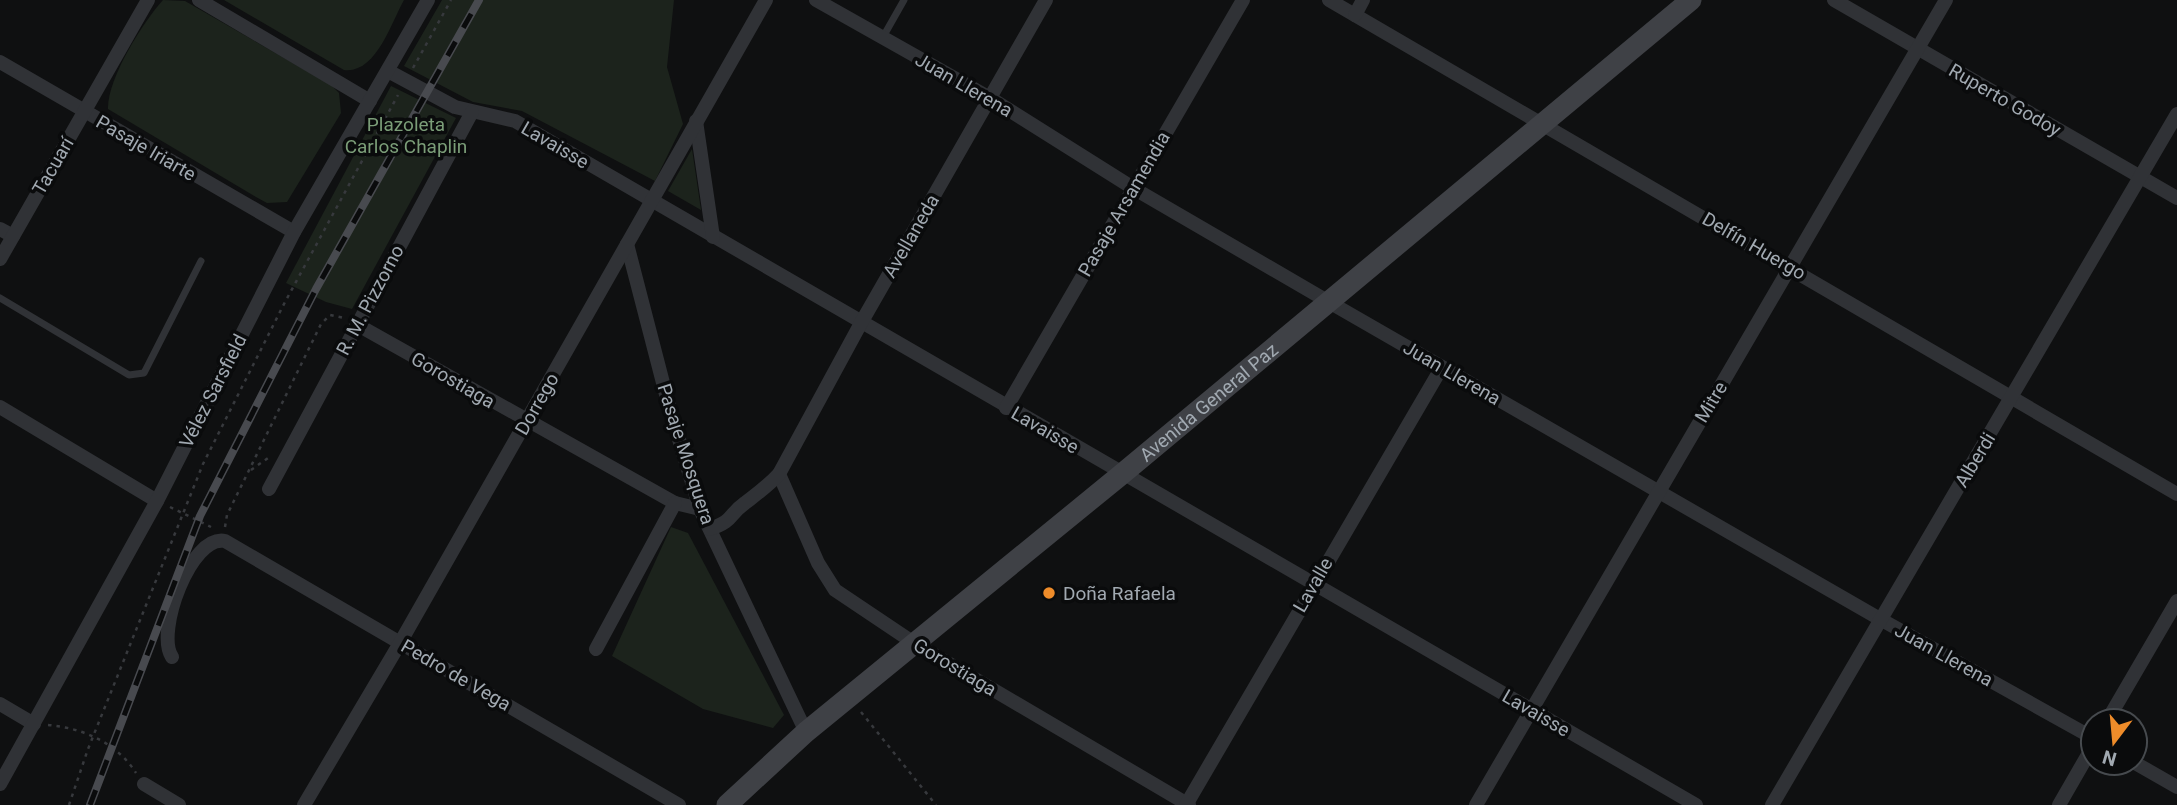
<svg xmlns="http://www.w3.org/2000/svg" width="2177" height="805" viewBox="0 0 2177 805" font-family="Roboto,sans-serif">
  <rect width="100%" height="100%" fill="#0f1011"/>
  <g fill="#1c231c">
    <path d="M163,0L185,1L331,85L339,93L341,113L287,202L267,203L256,197L108,109C107,79 143,22 163,0Z"/>
    <path d="M224,0H404C391,23 376,74 344,70Z"/>
    <path d="M442,0H674L667,67L683,124L655,181L522,111L473,102L404,66Z"/>
    <path d="M391,86L456,118L352,309L326,302L286,283Z"/>
    <path d="M692,149L701,210L668,191Z"/>
    <path d="M671,527L688,533L784,715L773,728L703,709L612,656Z"/>
  </g>
  <g fill="none" stroke-linecap="round" stroke-linejoin="round">
    <g stroke="#37393d" stroke-width="2.5" stroke-dasharray="3.5 5" stroke-linecap="butt">
      <path d="M413,68L451,0"/>
      <path d="M251,470L268,458"/>
      <path d="M170,507L211,527"/>
      <path d="M225,527L227,515L321,324L330,315L344,318"/>
      <path d="M861,712L936,805"/>
      <path d="M48,725C83,728 117,743 136,773"/>
      <path d="M69,805L88,749L203,464L285,302L398,95"/>
    </g>
    <g stroke="#303236" stroke-width="7">
      <path d="M883,37L904,0"/>
      <path d="M0,298L129,375L144,373L201,261"/>
    </g>
    <g stroke="#303236" stroke-width="14">
      <path d="M199,0L370,101"/>
      <path d="M816,0L990,98L1133,188L1329,302L1880,619L2093,738"/>
      <path d="M1329,0L2177,494"/>
      <path d="M1834,0L2177,198"/>
      <path d="M1355,15L1363,0"/>
      <path d="M0,62L294,232"/>
      <path d="M388,71L455,107L515,121L1696,805"/>
      <path d="M696,121L713,237"/>
      <path d="M0,229L13,236"/>
      <path d="M627,244L669,406L700,509L806,732"/>
      <path d="M0,259L148,0"/>
      <path d="M356,324L675,503L700,509"/>
      <path d="M0,407L157,501"/>
      <path d="M1006,408L1243,0"/>
      <path d="M779,474L818,563L835,590L914,643L1189,805"/>
      <path d="M269,489L472,112"/>
      <path d="M710,529C735,520 727,516 745,503C758,493 768,486 779,474L861,323L1046,0"/>
      <path d="M596,649L675,503"/>
      <path d="M172,657C155,632 191,534 225,541L679,805"/>
      <path d="M0,704L34,724"/>
      <path d="M2107,721L2177,601"/>
      <path d="M2135,763L2177,787"/>
      <path d="M0,784L157,501L294,232L428,0"/>
      <path d="M144,784L179,805"/>
      <path d="M304,805L400,643L766,0"/>
      <path d="M1186,805L1442,367"/>
      <path d="M1476,805L1946,0"/>
      <path d="M1772,805L2177,114"/>
      <path d="M2059,805L2093,746"/>
    </g>
    <path stroke="#3f4146" stroke-width="21" id="s1" d="M727,805L806,732L1122,474L1691,0"/>
    <defs>
      <path id="rail" d="M90,805L200,516L316,289L479,0"/>
    </defs>
    <use href="#rail" stroke="#484a4f" stroke-width="8"/>
    <use href="#rail" stroke="#0a0b0c" stroke-width="5" stroke-dasharray="16" stroke-linecap="butt"/>
  </g>
  <circle fill="#ee8c2a" stroke="#0a0b0c" stroke-width="2.5" cx="1049" cy="593" r="7"/>
  <g text-anchor="middle" dominant-baseline="central" stroke-width="7" stroke-linejoin="round" paint-order="stroke">
    <g font-size="19" fill="#a1a9b1" stroke="#0a0b0c">
      <text transform="translate(964 85) rotate(30)">Juan Llerena</text>
      <text transform="translate(2005 100) rotate(30)">Ruperto Godoy</text>
      <text transform="translate(555 145) rotate(30)">Lavaisse</text>
      <text transform="translate(146 148) rotate(30)">Pasaje Iriarte</text>
      <text transform="translate(53 166) rotate(-60)">Tacuarí</text>
      <text transform="translate(1124 204) rotate(-60)">Pasaje Arsamendia</text>
      <text transform="translate(911 236) rotate(-60)">Avellaneda</text>
      <text transform="translate(1754 246) rotate(30)">Delfín Huergo</text>
      <text transform="translate(370 300) rotate(-62)">R. M. Pizzorno</text>
      <text transform="translate(1452 373) rotate(30)">Juan Llerena</text>
      <text transform="translate(453 380) rotate(30)">Gorostiaga</text>
      <text transform="translate(213 391) rotate(-63)">Vélez Sarsfield</text>
      <text stroke="none"><textPath href="#s1" startOffset="628">Avenida General Paz</textPath></text>
      <text transform="translate(1711 402) rotate(-59)">Mitre</text>
      <text transform="translate(537 404) rotate(-60)">Dorrego</text>
      <text transform="translate(1045 430) rotate(30)">Lavaisse</text>
      <text transform="translate(686 454) rotate(72)">Pasaje Mosquera</text>
      <text transform="translate(1975 460) rotate(-59)">Alberdi</text>
      <text transform="translate(1313 585) rotate(-60)">Lavalle</text>
      <text transform="translate(1944 655) rotate(29)">Juan Llerena</text>
      <text transform="translate(955 667) rotate(31)">Gorostiaga</text>
      <text transform="translate(456 675) rotate(30)">Pedro de Vega</text>
      <text transform="translate(1536 713) rotate(30)">Lavaisse</text>
    </g>
    <g font-size="19" fill="#7b9d78" stroke="#0a0b0c">
      <text x="406" y="124">Plazoleta<tspan x="406" dy="22">Carlos Chaplin</tspan></text>
    </g>
    <g font-size="19" fill="#a1a9b1" stroke="#0a0b0c" text-anchor="start">
      <text x="1063" y="593">Doña Rafaela</text>
    </g>
  </g>
  <g transform="translate(2114 742) rotate(196)"><circle r="33" fill="#0a0b0c" stroke="#464a4e" stroke-width="2"/>
  <path d="M0-5L12 26L0 18L-12 26Z" fill="#ee8c2a"/>
  <text y="-10" font-size="19" font-weight="bold" text-anchor="middle" fill="#a1a9b1">N</text>
  </g>
</svg>
